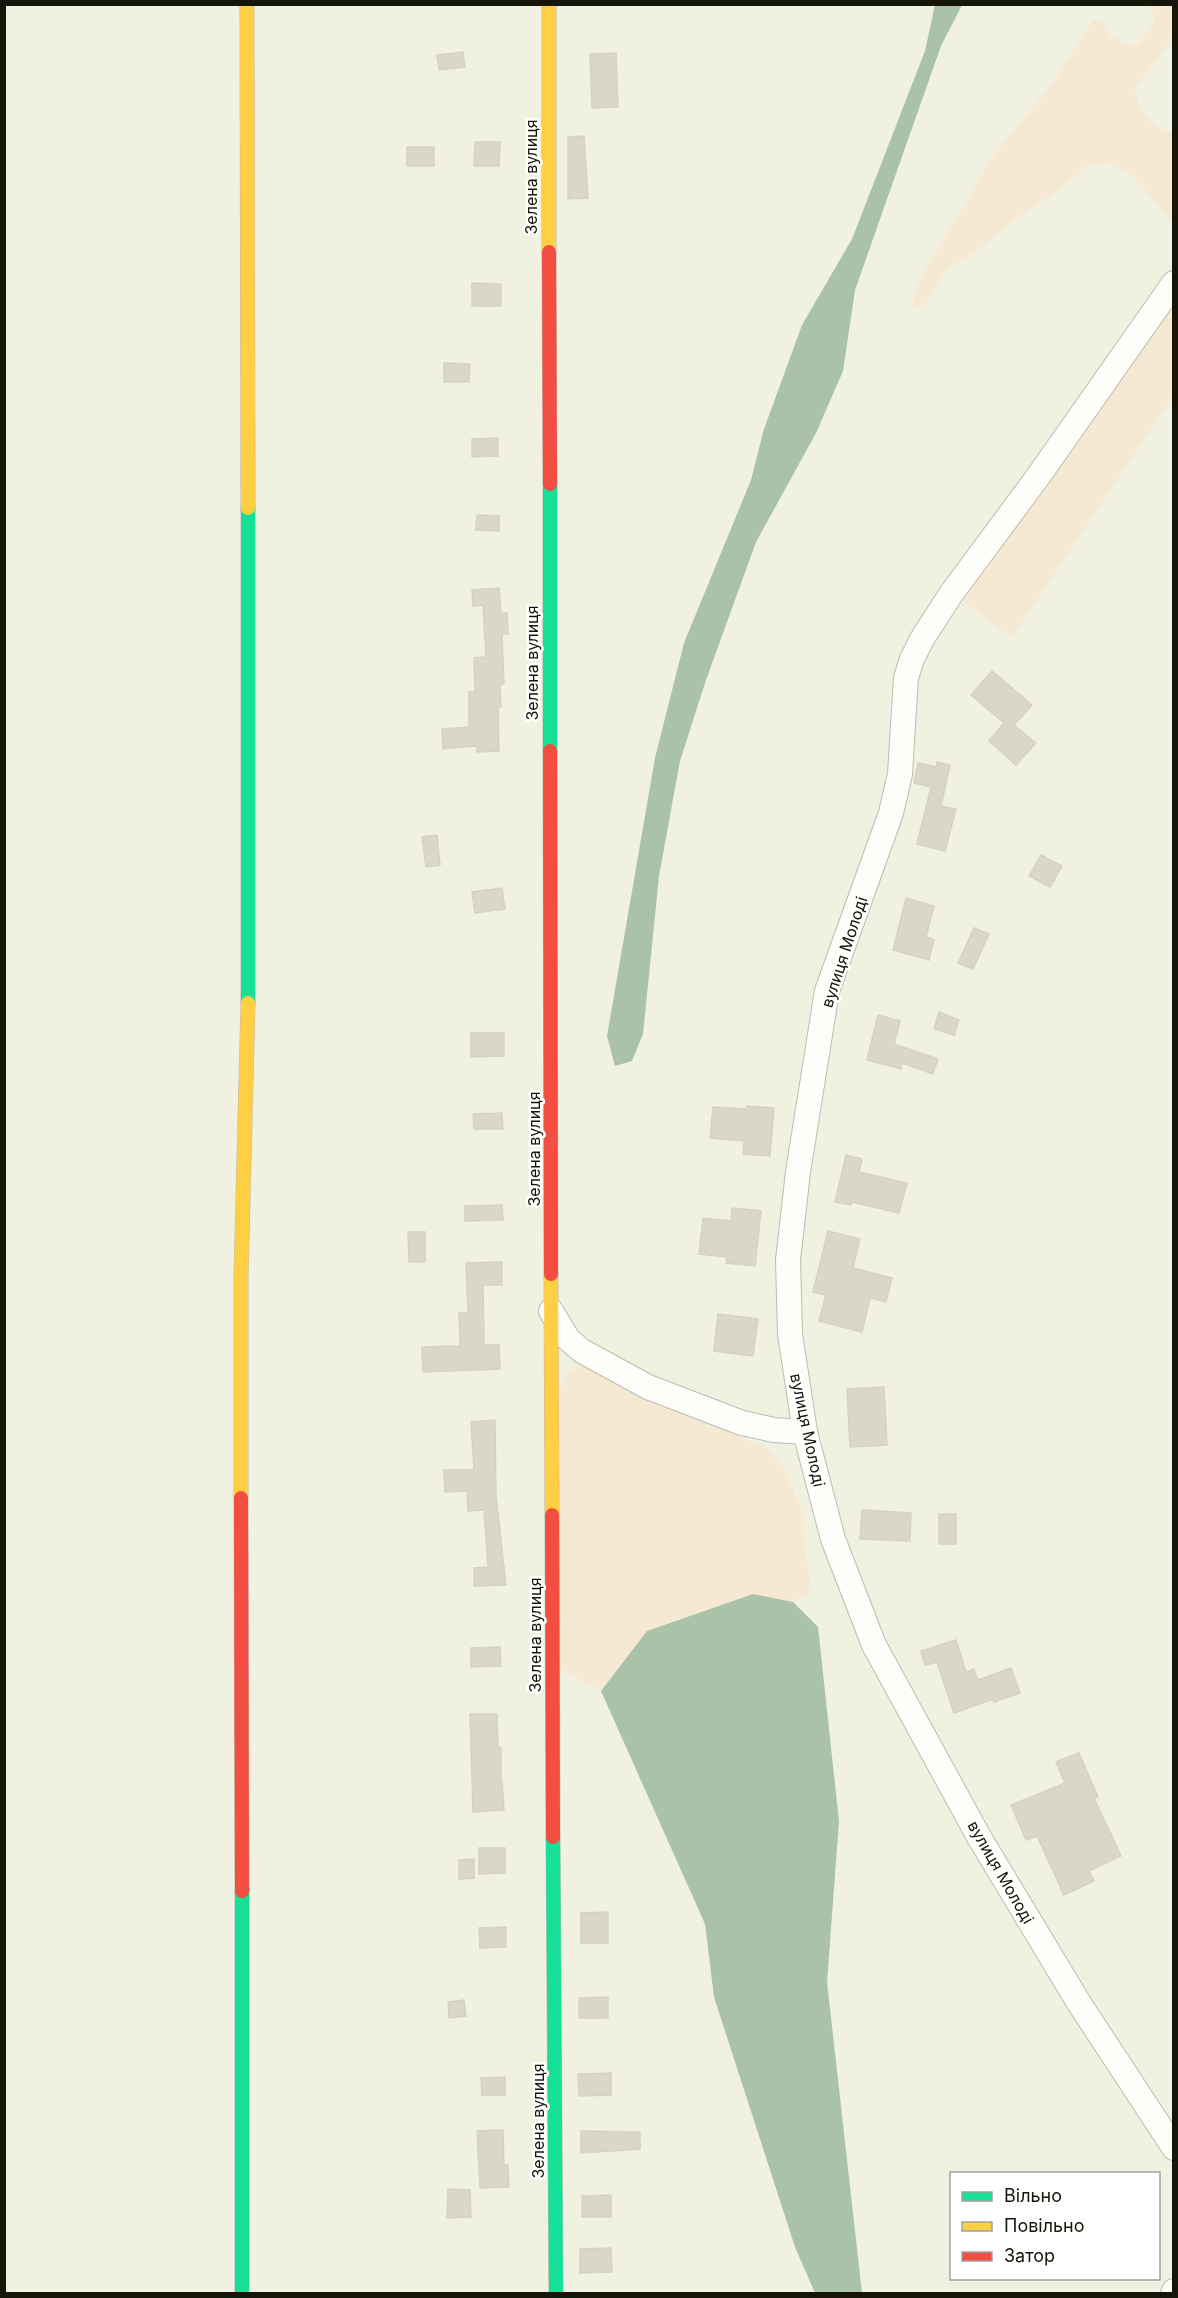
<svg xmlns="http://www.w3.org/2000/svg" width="1178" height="2298" viewBox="0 0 1178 2298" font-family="Inter,sans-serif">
  <rect width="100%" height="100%" fill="#f1f1e1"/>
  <g fill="#f6e9d3">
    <path d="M1150,5H1173V37L1154,65L1135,87C1138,113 1150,125 1173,134V223L1134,177L1109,163L1086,167L1057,192L1009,224L974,254L947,268L925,304L912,309L917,284L992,157L1053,83L1093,20L1102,21L1110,35L1127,46L1140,43L1155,21Z"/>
    <path d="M1173,298V396L1012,638L956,597Z"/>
    <path d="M586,1366L653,1398L767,1448L784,1468L803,1513L804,1544L812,1592L793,1602L753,1594L647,1631L601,1691L560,1669V1388L569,1370Z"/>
  </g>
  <g fill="#a9c2a8">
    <path d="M935,5H962L941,46L855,290L843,371L816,433L756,542L706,680L680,761L659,876L643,1034L632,1061L615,1066L607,1036L655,758L684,643L751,480L764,429L802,325L852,239L925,51Z"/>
    <path d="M753,1594L793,1602L818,1627L839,1821L827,1982L862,2293H815L795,2247L714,1997L705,1924L601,1691L647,1631Z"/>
  </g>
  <g fill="#dbd7c8" stroke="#d4d2c6" stroke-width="1.5">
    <path d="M463,52L465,67L439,70L437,55Z"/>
    <path d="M616,53L618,107L592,108L590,54Z"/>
    <path d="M584,136L588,198L568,199V137Z"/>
    <path d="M475,142H500L499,166H474Z"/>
    <rect x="407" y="147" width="27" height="19"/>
    <path d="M472,283L501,284V306H472Z"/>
    <path d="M444,363L470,364L469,382H444Z"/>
    <path d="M498,438V456L472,457V439Z"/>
    <path d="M477,515L499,516V531L476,530Z"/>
    <path d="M499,588L501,614L507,613L508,634H502L504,684H500L501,707H498L499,751L477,752V746L443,749L442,729L469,727V692H475L474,658L486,657L483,605L473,606L472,590Z"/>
    <path d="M992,671L1032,705L1014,725L1036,743L1016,765L989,741L1004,723L971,695Z"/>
    <path d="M937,762L950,765L941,806L956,809L945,851L917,844L931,787L914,783L918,763L936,767Z"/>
    <path d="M437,835L440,865L426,867L422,837Z"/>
    <path d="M1041,855L1062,866L1050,887L1029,876Z"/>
    <path d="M502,888L505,909L475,913L472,892Z"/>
    <path d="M906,898L934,906L926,937L934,940L929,960L893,950Z"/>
    <path d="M974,928L989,934L973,969L958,963Z"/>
    <path d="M939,1012L959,1020L954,1035L934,1029Z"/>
    <path d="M878,1015L900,1021L894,1044L938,1059L933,1074L902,1063L901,1069L867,1060Z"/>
    <path d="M471,1033H504V1056L471,1057Z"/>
    <path d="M747,1106L774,1108L770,1156L743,1154L744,1141L710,1138L713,1107L747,1109Z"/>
    <path d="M502,1113L503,1129H474L473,1114Z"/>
    <path d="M846,1155L862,1159L859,1172L907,1183L899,1213L852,1202L851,1205L835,1202Z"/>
    <path d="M502,1205L503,1220L465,1221V1206Z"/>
    <path d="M732,1208L761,1211L755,1266L726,1263L727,1257L699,1254L703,1218L731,1221Z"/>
    <path d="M828,1231L860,1239L853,1268L892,1278L886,1302L870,1298L862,1332L819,1321L826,1295L813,1292Z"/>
    <path d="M408,1232H425V1262H409Z"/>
    <path d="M502,1262V1285H483L484,1345H499L500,1369L423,1372L422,1347L460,1346L459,1313L468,1312L466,1263Z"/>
    <path d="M718,1314L758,1319L753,1356L714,1351Z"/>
    <path d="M884,1387L887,1445L850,1447L847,1389Z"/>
    <path d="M495,1420L496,1495L506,1585L474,1586V1568L488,1567L484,1510L468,1511L467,1491L445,1492L444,1470H474L471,1422Z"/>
    <path d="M862,1510L911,1513L910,1541L860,1539Z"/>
    <rect x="939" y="1514" width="17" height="30"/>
    <path d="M956,1640L966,1672L974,1669L978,1680L1011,1668L1020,1693L994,1702L993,1699L954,1713L937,1662L925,1665L921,1651Z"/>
    <path d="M500,1647L501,1666L471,1667V1648Z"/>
    <path d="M470,1714H497L498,1748H501V1781H502L504,1810L473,1812Z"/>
    <path d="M1079,1753L1098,1797L1094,1798L1121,1856L1089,1871L1094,1881L1064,1895L1037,1836L1026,1840L1011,1805L1065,1783L1056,1762Z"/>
    <path d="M479,1848H505V1873L479,1874Z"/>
    <path d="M474,1859V1878L459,1879V1860Z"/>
    <path d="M608,1912V1943H581V1913Z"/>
    <path d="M506,1927V1947L480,1948L479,1928Z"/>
    <path d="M608,1997V2018H579V1998Z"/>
    <path d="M464,2000L466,2016L449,2018L448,2002Z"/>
    <path d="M611,2073V2095L579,2096L578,2074Z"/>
    <path d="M505,2077V2095H482L481,2078Z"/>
    <path d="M503,2130L504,2165H508L509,2187L480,2188L477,2131Z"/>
    <path d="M581,2131L640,2132V2149L581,2153Z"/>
    <path d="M448,2189L470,2190L471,2217L447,2218Z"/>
    <path d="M611,2195V2217H582V2196Z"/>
    <path d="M611,2248L612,2272L580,2273V2249Z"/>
  </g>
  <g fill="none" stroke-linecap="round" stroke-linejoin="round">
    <defs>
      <g id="street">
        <path d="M1174,283L1037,478L951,594L922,639L912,659L906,678L900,774L891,813L827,991L798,1172L788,1260L790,1334L805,1432L833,1539L874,1645L979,1837L1079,2003L1174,2148"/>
        <path d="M551,1311L568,1339L582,1351L648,1387L742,1423L774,1430L805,1432"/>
        <path d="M1173,2294L1174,2291"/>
      </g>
      <g id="fast">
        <path d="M550,484V751"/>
        <path d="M248,1003V508"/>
        <path d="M553,1837L556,2294"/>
        <path d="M242,1891V2294"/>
      </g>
      <g id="slow">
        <path d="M247,4L248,508"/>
        <path d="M549,4V252"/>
        <path d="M551,1274L552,1515"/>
        <path d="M241,1498V1277L248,1003"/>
      </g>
      <g id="jam">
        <path d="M549,252L550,484"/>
        <path d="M550,751L551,1274"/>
        <path d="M241,1498L242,1891"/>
        <path d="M552,1515L553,1837"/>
      </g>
    </defs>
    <use href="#street" stroke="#bcbcb0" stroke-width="26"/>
    <use href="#fast" stroke="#bcbcb0" stroke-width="15"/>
    <use href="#slow" stroke="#bcbcb0" stroke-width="15"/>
    <use href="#jam" stroke="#bcbcb0" stroke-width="15"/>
    <use href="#street" stroke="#fdfdfa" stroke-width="24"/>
    <use href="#fast" stroke="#16e098" stroke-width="14"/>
    <use href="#slow" stroke="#ffcf43" stroke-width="14"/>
    <use href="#jam" stroke="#f24e42" stroke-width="14"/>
  </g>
  <g text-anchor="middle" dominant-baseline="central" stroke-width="5" stroke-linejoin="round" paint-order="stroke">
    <g font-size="16" fill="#15150a" stroke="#fff">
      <text transform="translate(531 177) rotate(-90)">Зелена вулиця</text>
      <text transform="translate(532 663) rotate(-90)">Зелена вулиця</text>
      <text transform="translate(844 952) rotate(-72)">вулиця Молоді</text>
      <text transform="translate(534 1149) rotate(-90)">Зелена вулиця</text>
      <text transform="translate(808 1430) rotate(78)">вулиця Молоді</text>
      <text transform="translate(535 1635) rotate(-90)">Зелена вулиця</text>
      <text transform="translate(1001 1872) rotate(60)">вулиця Молоді</text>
      <text transform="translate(538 2121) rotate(-90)">Зелена вулиця</text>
    </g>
  </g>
  <rect width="1178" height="2298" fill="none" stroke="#15150a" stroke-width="12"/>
  <rect x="950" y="2172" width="210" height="108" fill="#ffffff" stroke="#a1a19d" stroke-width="1.5"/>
  <rect x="962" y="2192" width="30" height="9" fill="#16e098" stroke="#a1a19d" stroke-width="1.5"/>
  <text x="1004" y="2202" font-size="18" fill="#15150a">Вільно</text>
  <rect x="962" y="2222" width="30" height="9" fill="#ffcf43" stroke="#a1a19d" stroke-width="1.5"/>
  <text x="1004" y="2232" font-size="18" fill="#15150a">Повільно</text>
  <rect x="962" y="2252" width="30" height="9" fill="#f24e42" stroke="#a1a19d" stroke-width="1.5"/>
  <text x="1004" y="2262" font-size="18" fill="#15150a">Затор</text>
</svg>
